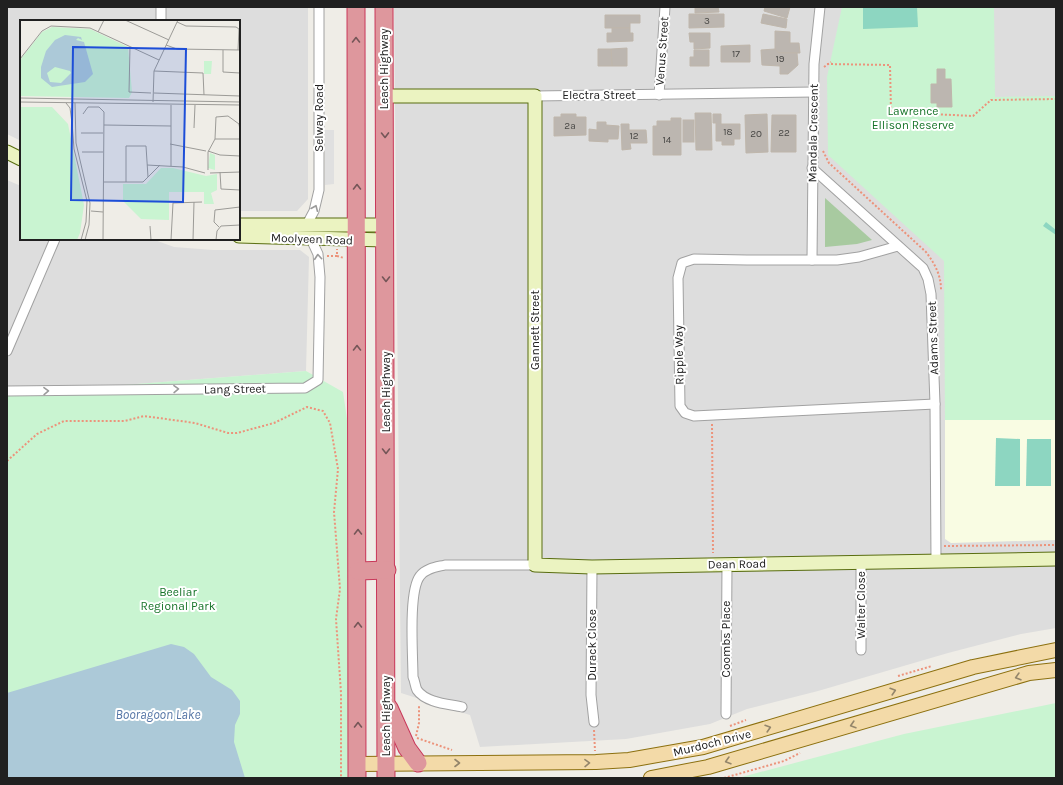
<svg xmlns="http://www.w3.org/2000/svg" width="1063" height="785" viewBox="0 0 1063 785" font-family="Karla,sans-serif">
  <rect width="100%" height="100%" fill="#efede7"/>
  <g fill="#ddd">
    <path d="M7,7H308V199L297,211H239V21H21V141L7,134Z"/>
    <path d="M394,7H1056V628L1021,634L948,653L818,691L747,709L710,724L626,739L480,747L470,715L401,693Z"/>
    <path d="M7,180L21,186V239H152L174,247L213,250H300L309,257L306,371L7,394Z"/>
  </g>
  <path fill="#f9fce3" d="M945,420H1056V540L951,543L945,539Z"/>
  <path fill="#a8caa0" d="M825,198L872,240L857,244L825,247Z"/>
  <g fill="#c9f4d1">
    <path d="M842,7H994L995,97L1056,96V420H945L944,261L828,155L827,77Z"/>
    <path d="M306,371L343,392L350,439L349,778H7V394Z"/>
    <path d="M1056,703V778H738L904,734Z"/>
  </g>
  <g fill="#8dd6c1">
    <path d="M863,7H917L918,27L863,29Z"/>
    <path d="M1046,222L1056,230V235L1043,226Z"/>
    <path d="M996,438L1020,439V486H995Z"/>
    <path d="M1027,439H1051V486H1026Z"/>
  </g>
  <path fill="#e0e0e0" d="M325,130H334V184L325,185Z"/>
  <path fill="#acc9d8" d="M171,644L184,647L194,654L211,677L232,690L240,701V714L235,725L234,742L245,778H7V693Z"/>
  <g fill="#bcb6b0" stroke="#bfb6ab">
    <path d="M695,7H718L719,12L695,13Z"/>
    <path d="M765,7H790L787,18L764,11Z"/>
    <path d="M689,14H724V27L689,28Z"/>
    <path d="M763,14L787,19L786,28L761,23Z"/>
    <path d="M605,15H640V23H630V28H605Z"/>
    <path d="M612,28H630V33H633V41L607,42V33H612Z"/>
    <path d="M775,31L790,32V43H799L800,53H779L775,49Z"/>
    <path d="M689,33H710V48L694,49V42H690Z"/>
    <path d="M750,45V62H721V46Z"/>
    <path d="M627,48V66H612L611,49Z"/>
    <path d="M598,49H611L612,66H598Z"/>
    <path d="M775,49L779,53H797L798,65L788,74H780V66L762,65L761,50Z"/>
    <path d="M694,50H709V66H690V57H694Z"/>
    <path d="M937,69H945V79H951L952,107H937V103H931V84H937Z"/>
    <path d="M695,113H711L712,150H696Z"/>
    <path d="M561,114H576V117H586V135L554,136V117H561Z"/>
    <path d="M713,114H721V124H740V139H734V145H722V141H716V123H713Z"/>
    <path d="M767,114L768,152L746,153L745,115Z"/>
    <path d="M772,115H796V152H771Z"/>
    <path d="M671,118H681V155H653V126H657V121H671Z"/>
    <rect x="683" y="120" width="11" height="22"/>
    <path d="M597,122H606V125L619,126L618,139H608V142L589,141V129L597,130Z"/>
    <path d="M621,124H629V130H646L647,143H630L631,149L622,150Z"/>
  </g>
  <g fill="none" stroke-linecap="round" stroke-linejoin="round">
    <defs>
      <g id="street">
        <path d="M161,7V21"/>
        <path d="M659,95L665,7"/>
        <path d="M535,96L814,92"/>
        <path d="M812,168L923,268L928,279L931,294L935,404L936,560"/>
        <path d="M306,226L314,211L319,190V7"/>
        <path d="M898,246L859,257L837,260H747L694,259L682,263L678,278L680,406L685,413L694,416L935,404"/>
        <path d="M812,260L814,64L820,7"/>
        <path d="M7,351L55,239"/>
        <path d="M7,391L305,388L318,380L320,277L318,254L311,239"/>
        <path d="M861,561V650"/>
        <path d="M592,567L591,695L594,722"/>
        <path d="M462,707C449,704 426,703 417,690C415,686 415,681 413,677C413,656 408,591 420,576C426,568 437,567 445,565H535"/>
        <path d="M726,714L727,564"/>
      </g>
      <g id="secondary">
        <path d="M384,96H535V565L592,567L1056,559"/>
        <path d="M7,152L21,159"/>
        <path d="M239,225H385"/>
        <path d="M239,236L385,240"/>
      </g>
      <g id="primary">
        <path d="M357,764L596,762L629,760L703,747L973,667L1056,650"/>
        <path d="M651,778L708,767L1029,673L1056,670"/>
      </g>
      <g id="highway">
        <path d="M356,7L357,778"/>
        <path d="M384,7L386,778"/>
        <path d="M358,571L387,570"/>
        <path d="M389,708L407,748L418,763"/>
      </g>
    </defs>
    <use href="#street" stroke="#a1a1a1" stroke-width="11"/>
    <use href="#secondary" stroke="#596d10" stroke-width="15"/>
    <use href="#primary" stroke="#8c700f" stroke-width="16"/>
    <use href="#highway" stroke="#c9385a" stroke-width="19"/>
    <g stroke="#ec937b" stroke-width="2" stroke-dasharray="2 2" stroke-linecap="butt">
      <path d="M827,64L890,65L891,112L973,116L991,100L1056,99"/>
      <path d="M824,67L831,62"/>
      <path d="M823,151L829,163L926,252C935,264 941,275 941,290"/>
      <path d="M327,256H337V249"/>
      <path d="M337,256L344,258"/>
      <path d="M712,424L713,553"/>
      <path d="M7,461L37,434L64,421H125L144,416L195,423L228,433H237L274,423L307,407L323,411L330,423L338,469L334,512L340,589L336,619L341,693V778"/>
      <path d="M944,546L1056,545"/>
      <path d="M898,676L932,666"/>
      <path d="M730,726L746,720"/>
      <path d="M594,730L595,751"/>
      <path d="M416,736L419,723V705"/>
      <path d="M417,738L452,750"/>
      <path d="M724,778L784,761L800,753"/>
    </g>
    <use href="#street" stroke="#fff" stroke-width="9"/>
    <use href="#secondary" stroke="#ebf3c1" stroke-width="13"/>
    <use href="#primary" stroke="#f3daa8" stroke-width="14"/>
    <use href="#highway" stroke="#de979d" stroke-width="17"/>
  </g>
  <defs><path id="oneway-chevron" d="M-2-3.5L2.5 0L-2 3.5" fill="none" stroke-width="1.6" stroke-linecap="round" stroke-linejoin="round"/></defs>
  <g stroke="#755658">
    <use href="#oneway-chevron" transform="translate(356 40) rotate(-90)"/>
    <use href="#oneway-chevron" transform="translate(385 135) rotate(89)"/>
    <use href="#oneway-chevron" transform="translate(357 187) rotate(-90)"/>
    <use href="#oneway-chevron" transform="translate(386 279) rotate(90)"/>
    <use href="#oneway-chevron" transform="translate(357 348) rotate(-90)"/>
    <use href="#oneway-chevron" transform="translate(386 451) rotate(90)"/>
    <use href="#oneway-chevron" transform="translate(358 532) rotate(-90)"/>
    <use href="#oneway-chevron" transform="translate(358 625) rotate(-90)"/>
    <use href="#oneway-chevron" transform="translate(358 725) rotate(-90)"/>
  </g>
  <g stroke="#9b9b9b">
    <use href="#oneway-chevron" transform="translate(315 208) rotate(-67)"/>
    <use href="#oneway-chevron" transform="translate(318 257) rotate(-95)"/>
    <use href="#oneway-chevron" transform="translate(176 389) rotate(-1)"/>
    <use href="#oneway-chevron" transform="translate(46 391) rotate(-1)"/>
  </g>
  <g stroke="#94866b">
    <use href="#oneway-chevron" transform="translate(1018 677) rotate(164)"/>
    <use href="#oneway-chevron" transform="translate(893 691) rotate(-17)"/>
    <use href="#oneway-chevron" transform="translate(853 725) rotate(163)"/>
    <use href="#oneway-chevron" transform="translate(768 728) rotate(-17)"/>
    <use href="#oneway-chevron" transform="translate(728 761) rotate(164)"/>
    <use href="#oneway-chevron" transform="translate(457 763)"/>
    <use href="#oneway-chevron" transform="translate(587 763) rotate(-1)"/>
  </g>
  <g text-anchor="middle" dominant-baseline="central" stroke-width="4" stroke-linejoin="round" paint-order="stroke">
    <g font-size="10" fill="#474644">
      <text x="707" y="21">3</text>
      <text x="736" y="54">17</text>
      <text x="780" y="59">19</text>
      <text x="570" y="126">2a</text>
      <text x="728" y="132">18</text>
      <text x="784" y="133">22</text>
      <text x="756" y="134">20</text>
      <text x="634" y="136">12</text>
      <text x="667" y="140">14</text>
    </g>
    <g font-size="12" fill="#202020" stroke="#fff">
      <text transform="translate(662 51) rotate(-86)">Venus Street</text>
      <text transform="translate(384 69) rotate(-90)">Leach Highway</text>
      <text x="599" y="95">Electra Street</text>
      <text transform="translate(319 118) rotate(-90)">Selway Road</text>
      <text transform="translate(813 133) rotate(-89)">Mandala Crescent</text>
      <text transform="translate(312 239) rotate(2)">Moolyeen Road</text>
      <text transform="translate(535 330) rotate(-90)">Gannett Street</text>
      <text transform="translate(933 338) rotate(-92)">Adams Street</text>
      <text transform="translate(679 355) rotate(-91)">Ripple Way</text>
      <text transform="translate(235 389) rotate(-1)">Lang Street</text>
      <text transform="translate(386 392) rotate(-90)">Leach Highway</text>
      <text transform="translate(737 564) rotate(-1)">Dean Road</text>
      <text transform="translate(861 605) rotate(-90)">Walter Close</text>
      <text transform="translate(726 639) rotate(-90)">Coombs Place</text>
      <text transform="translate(592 645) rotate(-90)">Durack Close</text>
      <text transform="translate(386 716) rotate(-90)">Leach Highway</text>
      <text transform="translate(712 743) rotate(-14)">Murdoch Drive</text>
    </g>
    <g font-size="12" fill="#177429" stroke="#fff">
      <text x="913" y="111">Lawrence<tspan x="913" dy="14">Ellison Reserve</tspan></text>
      <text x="178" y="592">Beeliar<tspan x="178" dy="14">Regional Park</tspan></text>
    </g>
    <g font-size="13" font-style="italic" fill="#5575a6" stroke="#fff">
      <text x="158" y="714">Booragoon Lake</text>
    </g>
  </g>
  <g transform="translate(20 20)">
    <rect width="220" height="220" fill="#efede7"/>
    <path d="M32,7L70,9L108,27L112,72L109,78L0,76V40L22,12ZM184,41H192L191,54H184ZM0,87H32L48,104L64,185L60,213L57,220H0ZM190,133L195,135V150L188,148ZM141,148H153L186,156L197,154V170L191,173L194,184H184V172H149V200L121,199L103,181V164H126Z" fill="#c9f4d1"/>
    <path d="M45,15L61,17L62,20L58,18L56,20L64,22L73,54L65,62L32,67L21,58V47L26,31L35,20ZM35,47L50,51L51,53L41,63L30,62L27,53Z" fill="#acc9d8" fill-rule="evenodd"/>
    <path fill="none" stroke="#9c9b97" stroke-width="1" d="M105,0L149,20M157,2L166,6L216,7L219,9L218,30M78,12L84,0M146,25L157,29L220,30M110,27L109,72L131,73M203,30V52L220,53M0,39L22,11L31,6L70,8L139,40M134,51L183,53L184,75M134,73L220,76M0,78L220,82M0,82L220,85M133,82L134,51L158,0M46,83L50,88L52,103M55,83L56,123L70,183L69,205L65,220M63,94L68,87H79L84,92L83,220M52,102L54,129L67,181L66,202L61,220M84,105L151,106M174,108L175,85M61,113H83M195,119L196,97L208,96L219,104L220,110M195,119H220M150,124L186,131M188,131L200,135L220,136M62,132H83M127,145L163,147L185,153M151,146V85M188,150V132L195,119M200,152L201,169L220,170M190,153L220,152M84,162H123L140,145M106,162V126H126L128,157M71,191L83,192M130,206L131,220M199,207L194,202L195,190L220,187M151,220L153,183L182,182M173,220L174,182M196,220L197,211L201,206L220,205"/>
    <path fill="#1d4ed8" fill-opacity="0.15" stroke="#1d4ed8" stroke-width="2" d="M53,27L166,29L163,182L51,180Z"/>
    <rect width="220" height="220" fill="none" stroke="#202020" stroke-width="2"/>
  </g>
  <rect width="1063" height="785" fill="none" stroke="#202020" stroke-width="16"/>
</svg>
